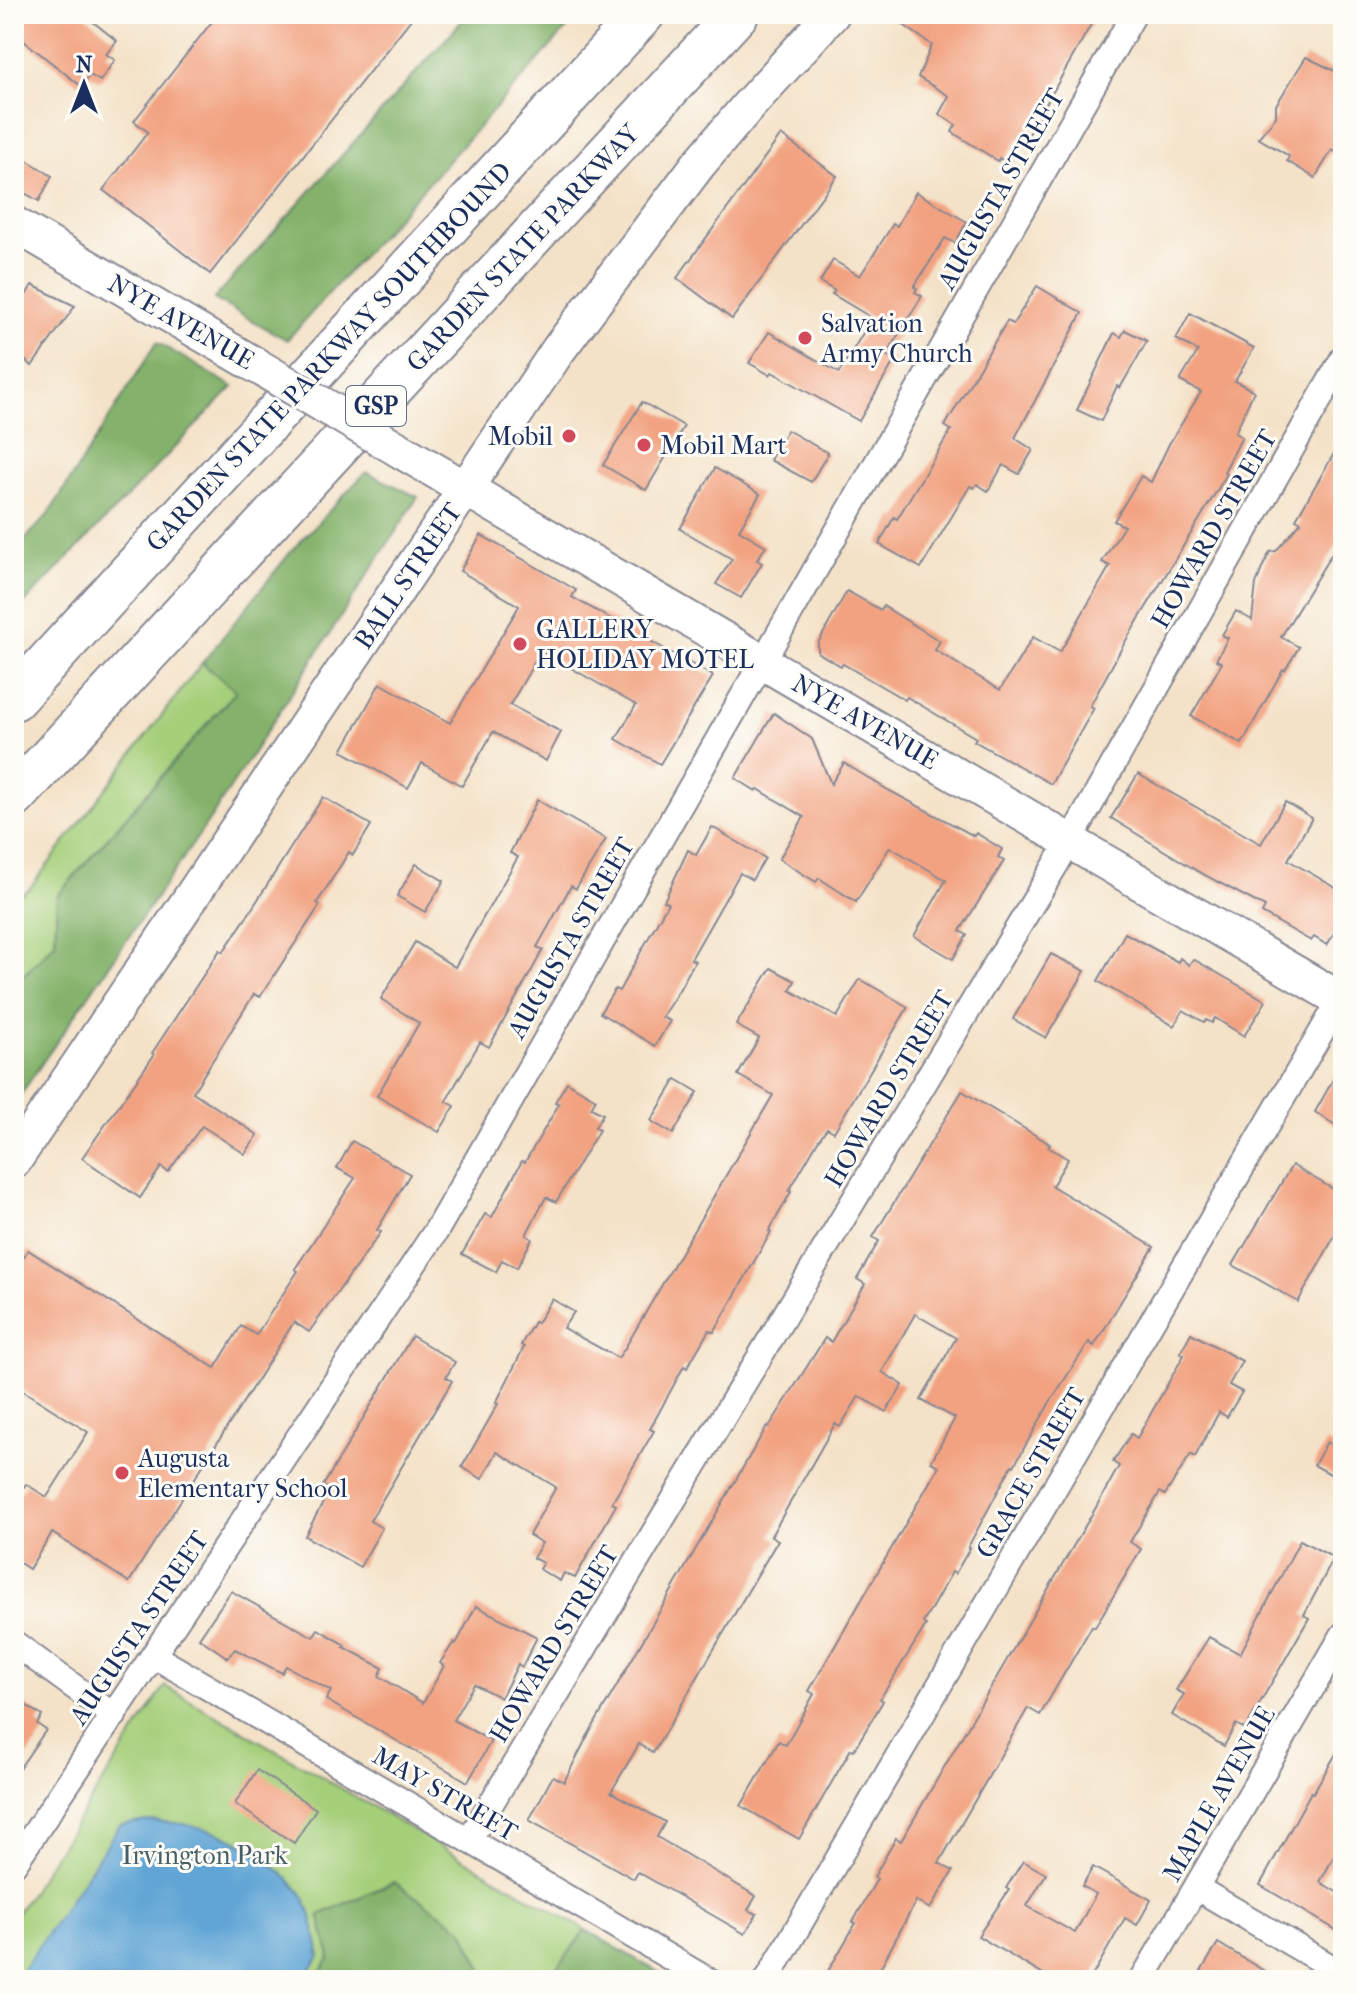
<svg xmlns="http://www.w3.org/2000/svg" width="1357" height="1994" viewBox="0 0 1357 1994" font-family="'IM FELL French Canon',serif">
  <rect width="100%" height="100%" fill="#fdfcf7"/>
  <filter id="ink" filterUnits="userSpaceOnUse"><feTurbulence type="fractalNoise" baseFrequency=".0125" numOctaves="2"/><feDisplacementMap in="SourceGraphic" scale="16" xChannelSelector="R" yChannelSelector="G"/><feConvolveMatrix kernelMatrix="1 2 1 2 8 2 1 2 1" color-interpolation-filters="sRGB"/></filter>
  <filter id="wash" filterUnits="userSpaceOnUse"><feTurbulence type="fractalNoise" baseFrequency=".006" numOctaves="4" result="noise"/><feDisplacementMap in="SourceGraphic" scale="32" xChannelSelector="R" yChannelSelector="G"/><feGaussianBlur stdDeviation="1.8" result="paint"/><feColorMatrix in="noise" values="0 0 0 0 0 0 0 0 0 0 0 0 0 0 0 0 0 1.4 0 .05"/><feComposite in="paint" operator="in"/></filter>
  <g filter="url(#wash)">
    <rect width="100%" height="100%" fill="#f4e2c8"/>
    <g fill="#a6cf7a" stroke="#607f6c" stroke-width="2">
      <path d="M202,663L237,691L57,896L55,943L14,985V899L30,888Z"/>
      <path d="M165,1686L672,1980H14V1918Z"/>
    </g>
    <g fill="#84b26a" stroke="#507064" stroke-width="2">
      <path d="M468,14H580L287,340L214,299Z"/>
      <path d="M157,342L233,387L14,614V551L48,515Z"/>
      <path d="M366,472L418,497L212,816L14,1104V985L55,943L57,896L236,691L202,663L293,549Z"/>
      <path d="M394,1882L463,1929L487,1980H315L330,1957L319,1915Z"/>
      <path d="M585,1930L672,1980H549Z"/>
    </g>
    <path fill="#60a5d5" stroke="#3e6a9a" stroke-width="2" d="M147,1821C201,1823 236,1833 277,1869C286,1877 297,1886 303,1896C312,1913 316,1937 320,1956L303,1980H16L120,1825Z"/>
    <g id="blocks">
      <g fill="#f2a280">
        <path d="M28,14H83L117,41L106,54L115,60L100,81L90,75L81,86L14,33Z"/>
        <path d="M218,14H415L210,274L103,190L148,132L134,121Z"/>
        <path d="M888,14H1097L1025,141L1019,138L1004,161L999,158L998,161L952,132L956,125L939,114L949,96L918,77L932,45Z"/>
        <path d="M1306,57L1343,75V157L1332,150L1315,178L1287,161L1289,156L1258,138L1276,117V105Z"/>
        <path d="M781,135L837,176L732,319L677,278Z"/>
        <path d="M14,152L52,176L39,201L14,187Z"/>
        <path d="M916,192L967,222L955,243L945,238L914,287L917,288L915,292L922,296L886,355L895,360L859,421L772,372L770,375L749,363L769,332L839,373L872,318L832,294L835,291L820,282L833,260L860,276L893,224L897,226Z"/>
        <path d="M32,285L75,306L32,366L14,351V316Z"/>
        <path d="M1037,286L1082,313L1015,438L1033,450L1019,474L1003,465L988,491L977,484L974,488L970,486L921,568L879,544L894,517L897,519L951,430L945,426L1007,321L1013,324Z"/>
        <path d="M1190,313L1254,348L1235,381L1254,391L1235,433L1242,437L1224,472L1227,474L1125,642L1090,706L1094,708L1051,784L974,741L976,738L907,697L905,700L843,664L841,666L818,653V643L847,591L881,610L883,606L940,641L935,650L1000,690L1033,637L1060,652L1110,566L1102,562L1124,526L1114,521L1141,476L1151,482L1169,444L1201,392L1180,381L1198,351L1176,339Z"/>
        <path d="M1125,330L1147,341L1120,388L1117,386L1101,421L1077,410L1114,333L1121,337Z"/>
        <path d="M642,402L684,426L646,490L603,465Z"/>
        <path d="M787,430L828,453L811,482L770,460Z"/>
        <path d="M1343,438V535L1281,637L1299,647L1285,670L1283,669L1242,744L1191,716L1222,663L1216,660L1228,638L1222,635L1236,611L1252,620L1256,584L1263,566L1270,552L1276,551L1301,522L1296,519Z"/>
        <path d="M715,468L760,494L739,530L766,546L757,560L762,563L741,598L716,584L732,559L680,529Z"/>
        <path d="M481,535L576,590L572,597L713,676L660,764L616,739L636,705L541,651L510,705L561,732L546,761L493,732L462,786L422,763L408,788L342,751L380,683L450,723L519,606L460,571Z"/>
        <path d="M774,713L812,739L831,784L844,763L888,790L974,836L976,833L1002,849L998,857L1004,861L960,931L967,935L953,959L914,936L946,880L890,847L856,902L819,878L816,882L779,859L804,817L758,789L756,791L735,778Z"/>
        <path d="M1138,774L1261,844L1285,802L1312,818L1288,860L1343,892V918L1327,945L1314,937L1311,941L1262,913L1265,907L1199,872L1111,818Z"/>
        <path d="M323,797L371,825L353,855L349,852L317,903L320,905L260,997L254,994L193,1092L258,1135L245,1154L202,1126L168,1172L161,1167L140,1198L82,1158L154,1055L152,1053L220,950L223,952L248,915Z"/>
        <path d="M537,800L606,839L576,889L571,886L537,947L543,950L489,1047L480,1042L446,1101L455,1106L439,1132L377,1096L419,1023L381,999L415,942L455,967L518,857L510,853Z"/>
        <path d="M712,827L765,858L752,880L740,873L691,959L695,961L679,990L662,1017L670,1021L655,1046L600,1013L615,989L619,991L668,903L664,901L688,850L696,855Z"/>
        <path d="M416,864L444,881L425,912L397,896Z"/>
        <path d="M1125,933L1178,962L1180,958L1189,965L1193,959L1266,1001L1244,1036L1215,1018L1212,1023L1206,1020L1204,1022L1183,1010L1174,1026L1098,981Z"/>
        <path d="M1051,954L1085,971L1046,1038L1013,1019Z"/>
        <path d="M771,968L795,981L790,990L837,1017L860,979L908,1007L834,1132L827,1128L818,1141L789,1191L791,1192L769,1231L771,1232L714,1332L709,1330L687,1368L684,1366L650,1429L654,1431L612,1503L616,1505L575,1578L564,1573L560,1581L539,1569L543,1563L533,1558L542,1543L529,1535L556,1487L497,1452L482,1479L462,1467L498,1404L496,1403L524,1347L521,1345L534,1322L537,1323L552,1299L574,1312L563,1328L618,1358L625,1348L773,1095L738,1075L759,1038L736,1025Z"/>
        <path d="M1343,1062V1130L1315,1112Z"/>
        <path d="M676,1079L698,1092L673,1134L651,1121Z"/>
        <path d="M567,1082L596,1099L591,1108L603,1114L595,1127L599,1130L556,1202L546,1197L526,1235L532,1239L517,1268L502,1260L496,1272L462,1254L485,1214L492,1217L522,1161L525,1162L559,1104L555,1102Z"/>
        <path d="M962,1091L1050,1144L1048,1147L1068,1159L1052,1186L1154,1247L1094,1346L1089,1342L1050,1402L1014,1466L1012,1465L968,1547L970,1548L955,1574L952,1572L923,1623L926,1625L880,1699L883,1701L854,1750L851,1749L799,1839L741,1806L779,1741L786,1745L814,1694L809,1691L939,1466L931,1462L955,1418L921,1400L956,1338L915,1314L882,1372L903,1385L886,1412L859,1396L840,1427L835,1424L771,1536L778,1540L653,1753L639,1744L611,1792L665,1822L657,1837L756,1896L748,1910L757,1914L745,1934L638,1872L634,1879L529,1820L553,1776L564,1782L587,1737L767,1426L769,1427L825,1338L831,1342L865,1284L857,1279L879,1241L873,1237Z"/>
        <path d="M352,1141L410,1174L377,1230L381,1232L309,1332L294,1322L129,1582L52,1533L29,1569L14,1559V1502L26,1484L47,1497L88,1432L14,1385V1273L28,1250L215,1368L241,1326L256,1335L298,1271L295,1269L355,1178L337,1168Z"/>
        <path d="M1292,1165L1343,1195V1221L1298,1302L1233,1265Z"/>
        <path d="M1191,1333L1242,1361L1229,1385L1242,1392L1227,1417L1219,1412L1195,1457L1191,1454L1165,1495L1160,1492L1130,1542L1141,1549L1095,1627L1092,1626L1040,1715L1028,1708L939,1863L953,1871L930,1909L916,1901L874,1980H823L856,1923L853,1922L877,1879L874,1877L896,1838L901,1841L1095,1509L1119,1466L1113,1462L1131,1434L1137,1438L1184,1355L1180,1353Z"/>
        <path d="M412,1336L455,1362L446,1377L452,1381L370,1521L382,1528L360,1567L305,1536L330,1490L323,1486Z"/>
        <path d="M1327,1442L1343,1452V1481L1314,1465Z"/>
        <path d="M1300,1540L1334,1558L1304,1615L1309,1618L1245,1729L1236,1724L1224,1746L1172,1715L1184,1694L1176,1690L1209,1637L1240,1654Z"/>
        <path d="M231,1591L313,1637L318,1629L345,1645L344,1647L383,1668L379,1676L423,1703L444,1666L440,1663L454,1642L456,1644L476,1606L537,1637L522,1667L518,1664L501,1698L474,1684L453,1720L491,1741L468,1782L326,1700L331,1691L286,1666L282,1673L235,1649L228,1658L199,1638Z"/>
        <path d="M24,1704L42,1716L37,1724L46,1730L14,1776V1709L19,1712Z"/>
        <path d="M1343,1742V1840L1320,1882L1343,1896V1934L1260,1885L1311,1792L1313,1793Z"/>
        <path d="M257,1770L316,1809L294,1843L235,1804Z"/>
        <path d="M1023,1861L1046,1874L1027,1906L1075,1933L1096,1894L1082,1886L1093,1867L1151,1900L1137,1925L1125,1918L1090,1980H1052L978,1936L1009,1890L1006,1888Z"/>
        <path d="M1218,1943L1279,1980H1196Z"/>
      </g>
    </g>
  </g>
  <g filter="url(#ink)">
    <use href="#blocks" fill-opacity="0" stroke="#888893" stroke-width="2"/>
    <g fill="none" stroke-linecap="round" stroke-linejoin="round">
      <defs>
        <g id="street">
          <path d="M14,1643L114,1716"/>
          <path d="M154,1656L708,1980"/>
          <path d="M469,1840L1070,841L1343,358"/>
          <path d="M14,1864L436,1231L1134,14"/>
          <path d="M1197,1888L1343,1974"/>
          <path d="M767,1980L1343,995"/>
          <path d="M1142,1980L1343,1635"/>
        </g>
        <g id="secondary">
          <path d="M14,224L252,363"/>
          <path d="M403,452L1343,1001"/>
          <path d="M14,1161L559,349L698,165L749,105L832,14"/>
        </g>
        <g id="highway">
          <path d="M14,699L643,14"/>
          <path d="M14,797L737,14"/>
        </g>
      </defs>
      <use href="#street" stroke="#888893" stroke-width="28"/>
      <use href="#secondary" stroke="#888893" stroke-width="38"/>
      <use href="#highway" stroke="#888893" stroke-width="46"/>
      <use href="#street" stroke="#fff" stroke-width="24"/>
      <use href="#secondary" stroke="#fff" stroke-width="34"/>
      <use href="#highway" stroke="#fff" stroke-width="42"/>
      <defs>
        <path id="secondary-bridge" d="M252,363L403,452"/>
      </defs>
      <use href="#secondary-bridge" stroke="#888893" stroke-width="38" stroke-linecap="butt"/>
      <use href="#secondary-bridge" stroke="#fff" stroke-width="34"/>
    </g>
  </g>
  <g fill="#d1495b" stroke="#fdfcf7" stroke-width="3">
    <circle cx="805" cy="338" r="8"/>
    <circle cx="569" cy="436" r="8"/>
    <circle cx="644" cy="445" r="8"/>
    <circle cx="520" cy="644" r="8"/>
    <circle cx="122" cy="1473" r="8"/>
  </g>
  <g text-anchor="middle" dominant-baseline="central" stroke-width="6" stroke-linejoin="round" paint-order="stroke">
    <rect fill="#fdfcf7" stroke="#5f6c8c" stroke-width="2" x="346" y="386" width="60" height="40" rx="6"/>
    <g font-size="24" font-weight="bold" fill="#1b2f5e">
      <text x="376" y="406">GSP</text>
    </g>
    <g font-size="26" fill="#1b2f5e" stroke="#fdfcf7">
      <text transform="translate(1001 189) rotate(-60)">AUGUSTA STREET</text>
      <text transform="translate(523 248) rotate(-47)">GARDEN STATE PARKWAY</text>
      <text transform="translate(181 322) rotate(30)">NYE AVENUE</text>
      <text transform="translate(329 357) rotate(-47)">GARDEN STATE PARKWAY SOUTHBOUND</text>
      <text transform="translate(1214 529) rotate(-60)">HOWARD STREET</text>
      <text transform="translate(408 576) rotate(-56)">BALL STREET</text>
      <text transform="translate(865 722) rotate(30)">NYE AVENUE</text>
      <text transform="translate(571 938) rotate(-60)">AUGUSTA STREET</text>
      <text transform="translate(889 1089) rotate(-59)">HOWARD STREET</text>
      <text transform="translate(1031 1473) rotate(-60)">GRACE STREET</text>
      <text transform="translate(139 1628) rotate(-56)">AUGUSTA STREET</text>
      <text transform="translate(554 1644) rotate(-59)">HOWARD STREET</text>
      <text transform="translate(445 1794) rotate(30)">MAY STREET</text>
      <text transform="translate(1219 1794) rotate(-60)">MAPLE AVENUE</text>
    </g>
    <g font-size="26" fill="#1b2f5e" stroke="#fdfcf7" text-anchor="start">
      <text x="821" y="323">Salvation<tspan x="821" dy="30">Army Church</tspan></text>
      <text x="553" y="436" text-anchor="end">Mobil</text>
      <text x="660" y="445">Mobil Mart</text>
      <text x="536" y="629">GALLERY<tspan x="536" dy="30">HOLIDAY MOTEL</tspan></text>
      <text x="138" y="1458">Augusta<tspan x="138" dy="30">Elementary School</tspan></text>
    </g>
    <g font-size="26" fill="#455f66" stroke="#fdfcf7">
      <text x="205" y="1855">Irvington Park</text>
    </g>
  </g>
  <rect width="1357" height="1994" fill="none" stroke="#fdfcf7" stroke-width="48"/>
  <g transform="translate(84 84)" stroke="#fdfcf7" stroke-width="6" paint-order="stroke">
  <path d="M0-6L14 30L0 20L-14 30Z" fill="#1b2f5e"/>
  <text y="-12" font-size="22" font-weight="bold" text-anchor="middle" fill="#1b2f5e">N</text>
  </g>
</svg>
